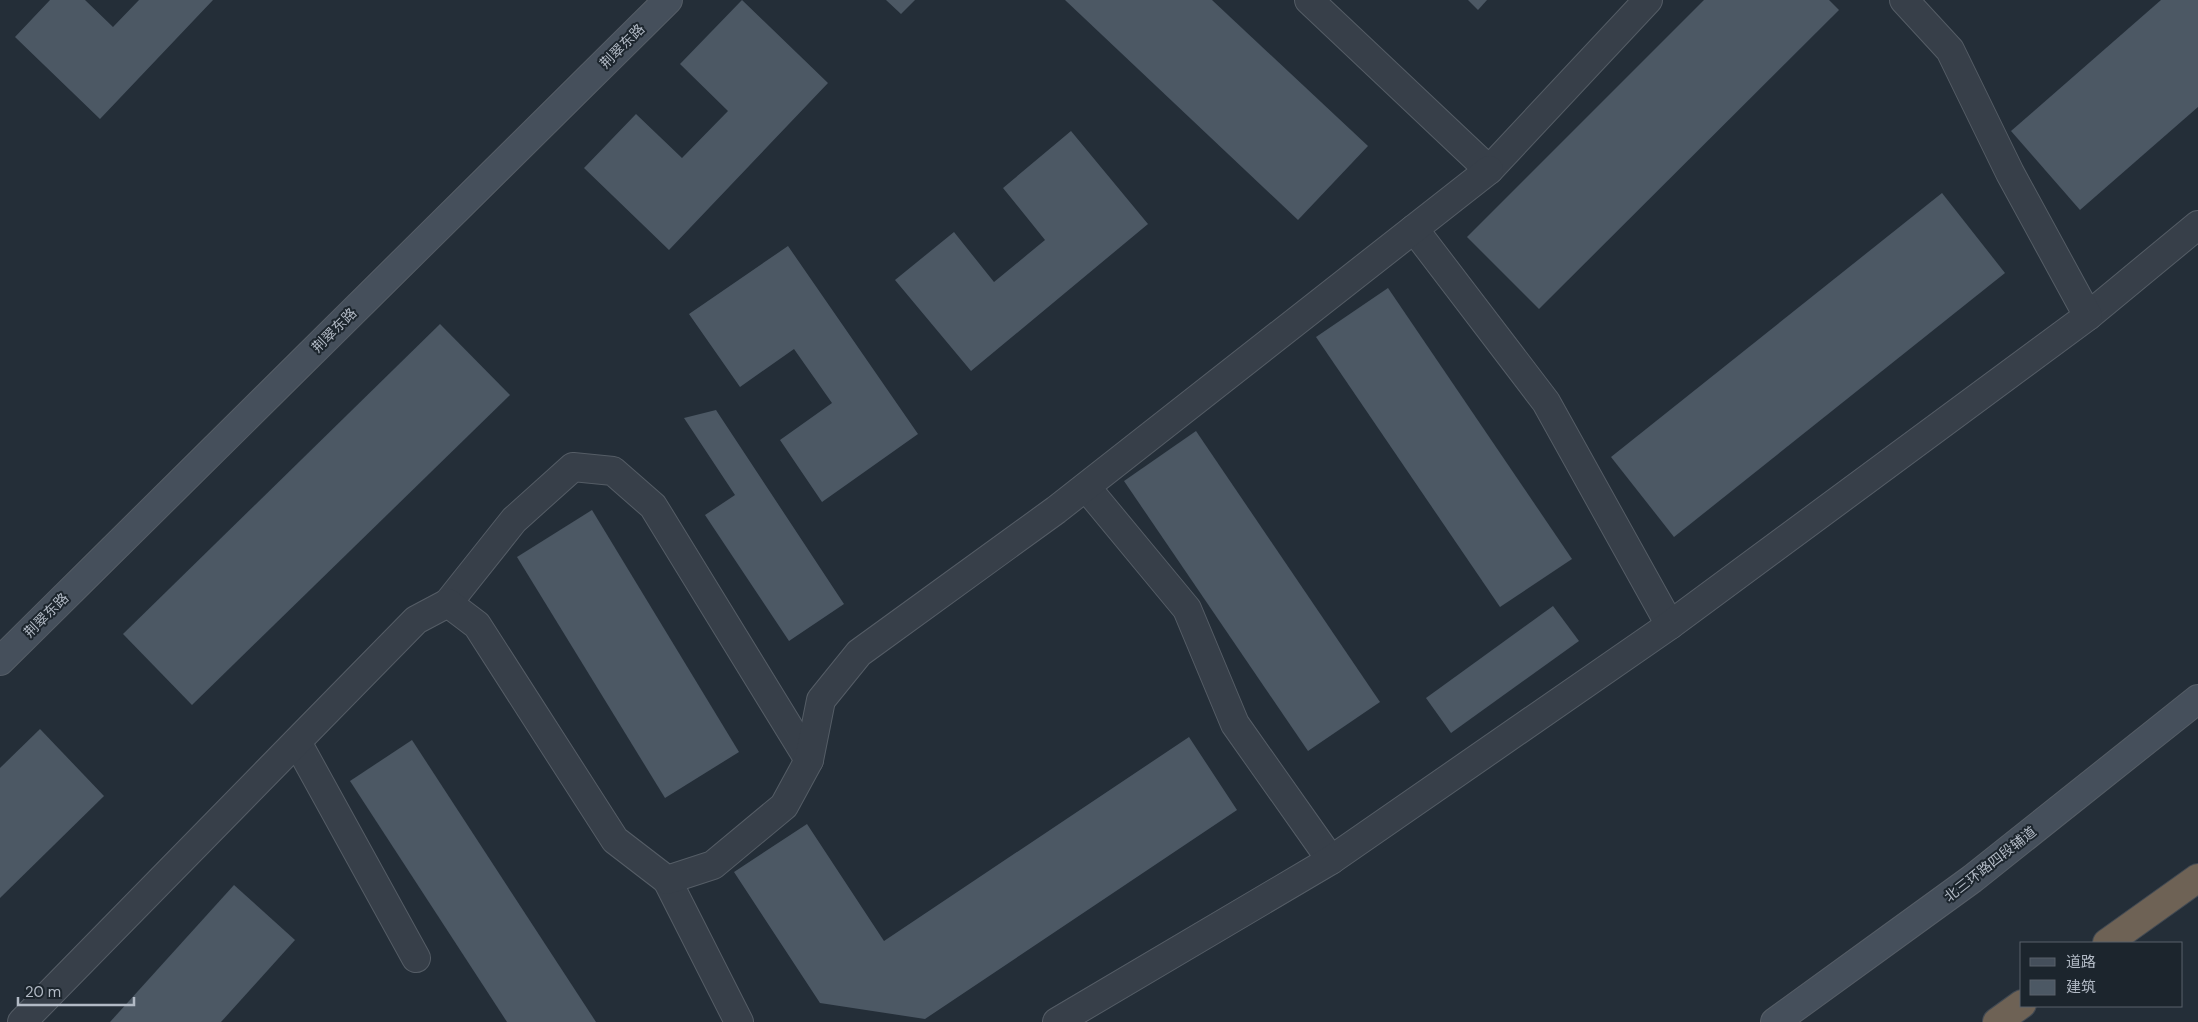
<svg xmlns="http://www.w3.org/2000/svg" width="2198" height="1022" viewBox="0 0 2198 1022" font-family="'DM Sans','Noto Sans SC',sans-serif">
  <rect width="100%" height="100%" fill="#242e38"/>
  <g fill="#4c5864">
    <path d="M50,0H85L113,27L139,0H213L100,119L15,37Z"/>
    <path d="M742,0L828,83L669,250L584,168L636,114L682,158L728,111L680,64Z"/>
    <path d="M886,0H915L901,14Z"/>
    <path d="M1065,0H1212L1368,146L1298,220Z"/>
    <path d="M1468,0H1487L1478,10Z"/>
    <path d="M1704,0H1829L1839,10L1539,309L1467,237Z"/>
    <path d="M2161,0H2198V107L2080,210L2011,131Z"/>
    <path d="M1071,131L1148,224L971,371L895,280L954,232L994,282L1045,240L1003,188Z"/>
    <path d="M1942,193L2005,273L1674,537L1611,457Z"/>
    <path d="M788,246L918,434L822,502L780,440L832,403L794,349L740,387L689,314Z"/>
    <path d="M1388,288L1572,559L1500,607L1316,337Z"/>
    <path d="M440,324L510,395L192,705L123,634Z"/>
    <path d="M716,410L844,604L789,641L705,515L735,495L684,418Z"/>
    <path d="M1196,431L1380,702L1308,751L1124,481Z"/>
    <path d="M592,510L739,752L665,798L517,557Z"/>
    <path d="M1553,606L1579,641L1451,733L1426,698Z"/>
    <path d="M40,729L104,796L0,898V768Z"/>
    <path d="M1189,737L1237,810L925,1019L820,1003L734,872L807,824L884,941Z"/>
    <path d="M412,740L596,1022H507L350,781Z"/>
    <path d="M234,885L295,940L221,1022H110Z"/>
  </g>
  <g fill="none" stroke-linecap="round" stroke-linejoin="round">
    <defs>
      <g id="street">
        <path d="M1309,0L1489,170L1648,0"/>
        <path d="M1414,229L1546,402L1670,625"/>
        <path d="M2088,316L2198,225"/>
        <path d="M1086,487L1187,609L1235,724L1331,860"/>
        <path d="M448,603L514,520L573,467L613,471L653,506L809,760"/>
        <path d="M297,742L416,958"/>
        <path d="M667,880L739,1022"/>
        <path d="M22,1022L416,620L448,603L477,625L615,840L667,880L713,865L784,806L809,760L821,700L859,653L1056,510L1489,170"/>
        <path d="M1057,1022L1331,860L1670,625L2088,316L2010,173L1950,50L1904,0"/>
      </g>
      <g id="secondary">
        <path d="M0,661L668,0"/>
        <path d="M1775,1022L1972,879L2198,699"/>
      </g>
      <g id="highway">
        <path d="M2107,943L2198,878"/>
        <path d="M1997,1022L2022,1004"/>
      </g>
    </defs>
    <use href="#street" stroke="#555d66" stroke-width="30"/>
    <use href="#secondary" stroke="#555d66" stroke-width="30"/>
    <use href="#highway" stroke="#424a53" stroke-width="30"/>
    <use href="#street" stroke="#373f49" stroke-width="28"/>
    <use href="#secondary" stroke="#454f5b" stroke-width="28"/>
    <use href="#highway" stroke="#6e6255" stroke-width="28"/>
  </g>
  <g text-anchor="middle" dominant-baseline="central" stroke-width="4" stroke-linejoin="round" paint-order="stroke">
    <g font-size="14" fill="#b2bac5" stroke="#1c252d">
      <text transform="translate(622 46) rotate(-45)">荆翠东路</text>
      <text transform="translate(334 330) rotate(-45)">荆翠东路</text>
      <text transform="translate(46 615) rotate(-45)">荆翠东路</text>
      <text transform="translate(1990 864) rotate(-38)">北三环路四段辅道</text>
    </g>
  </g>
  <rect x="2020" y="942" width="162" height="65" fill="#1c252d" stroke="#58616a"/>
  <rect x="2030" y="958" width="25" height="8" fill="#454f5b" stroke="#58616a"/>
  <text x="2066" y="967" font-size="15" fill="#b2bac5">道路</text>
  <rect x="2030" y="980" width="25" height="15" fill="#4c5864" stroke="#58616a"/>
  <text x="2066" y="992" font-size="15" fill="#b2bac5">建筑</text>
  <path d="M18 997v8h116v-8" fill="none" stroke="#b2bac5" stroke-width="2.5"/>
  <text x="25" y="997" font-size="15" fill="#b2bac5" stroke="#1c252d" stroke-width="4" paint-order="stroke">20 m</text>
</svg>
